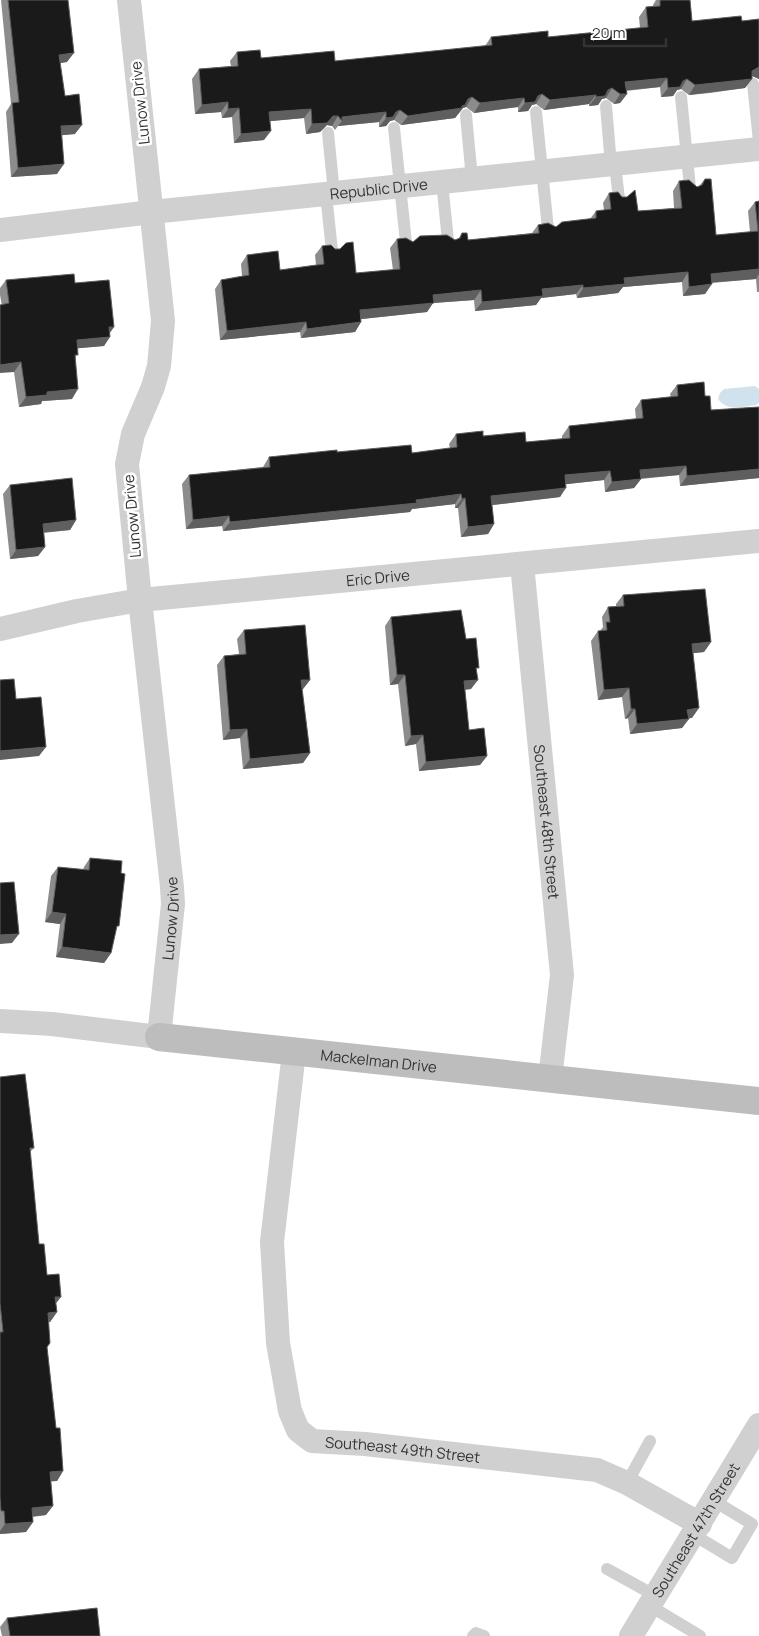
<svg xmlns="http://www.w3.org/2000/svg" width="759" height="1636" viewBox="0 0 759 1636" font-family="Manrope,sans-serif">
  <rect width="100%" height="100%" fill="#fff"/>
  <path fill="#cfe2ee" d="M755,386L759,389V403L756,405C741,407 728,412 718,399L720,393L724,389Z"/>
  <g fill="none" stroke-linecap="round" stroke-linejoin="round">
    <g stroke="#d0d0d0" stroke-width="12">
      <path d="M753,84L759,141"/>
      <path d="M681,97L690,188"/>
      <path d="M606,106L611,165"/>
      <path d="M536,112L548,229"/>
      <path d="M466,115L472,179"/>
      <path d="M394,128L406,243"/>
      <path d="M328,133L334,193"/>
      <path d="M615,164L619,199"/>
      <path d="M442,182L448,241"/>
      <path d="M326,194L332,251"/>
      <path d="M627,1483L650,1441"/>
      <path d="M694,1535L732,1558L752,1524L714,1501"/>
      <path d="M607,1569L656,1596"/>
      <path d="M650,1606L700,1636"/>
      <path d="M473,1636L476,1633L484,1636"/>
    </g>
    <g stroke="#d0d0d0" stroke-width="24">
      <path id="s1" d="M0,230L152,212L759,149"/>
      <path id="s2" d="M522,564L562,975L550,1079"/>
      <path id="s3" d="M0,629L77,611L140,600L759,541"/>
      <path id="s4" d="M0,1021L52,1024L159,1037L173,904L172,887L140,600L127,464L133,434L153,387L159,366L163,321L129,0"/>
      <path id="s5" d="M294,1052L272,1242L278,1343L290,1411L298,1430L312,1441L365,1444L597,1470L627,1483L700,1524"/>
      <path id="s6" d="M631,1636L759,1425"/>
    </g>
    <path stroke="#bdbdbd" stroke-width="28" id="s7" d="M159,1037L759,1101"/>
  </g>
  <g fill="#8c8c8c">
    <path d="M1,0H68L67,62L60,63L65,96L75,134L61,135L57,174L11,177L6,112L11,104Z"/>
    <path d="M656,0H690L692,21H742L759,19V79L752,76V79L745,88L710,93L689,95L681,89L677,90L673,96L661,97L660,87L626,91L627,94L620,103L614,104L606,98L602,99L598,105L589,106V104L544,110L536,104L532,105L528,111L518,112V107L474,113L466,107L463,108L455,118L401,125L394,120L390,121L386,126L379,127V122L338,126L335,130L332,126L327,125L320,132L306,134L304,118L270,121L264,140L234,143L232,117L222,118L221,112L195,114L192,79L199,69L231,66L230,61L237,52L261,58L335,61L485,46L491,37H548L640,28L639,17L646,7L653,6V5Z"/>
    <path d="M705,179L716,235L750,232L748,211L755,202L759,201V292H757L756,279L712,283L705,294L683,296L682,282L623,287L618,293L577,298L576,294L541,298L536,305L475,311L474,300L433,303L427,312L361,319V322L355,332L301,338L300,332L220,340L215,289L221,280L242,276L241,264L247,255L280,270L316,265L315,255L322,246L356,273L393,270L390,248L397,239L413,242L455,240L459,238L462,233L468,240L532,233L538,225L556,227L590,219L596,211L604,210L603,203L609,193L622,197L638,211L674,208L673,191L679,181L697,187L700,185Z"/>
    <path d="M6,280L75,283L114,327L110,333L104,346L78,348L75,360L72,399L42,401L41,404L19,407L14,372L0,295V288Z"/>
    <path d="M677,385L705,396L711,410L759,407V478L680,486L679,475L641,479L634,488L605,492L604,480L566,484L560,497L492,505L494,524L488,534L461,537L458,508H455V504L412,509L410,512L223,531L222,526L186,529L182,484L189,475L263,467L269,457L337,452L412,453L450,448L449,444L456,434L483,436L526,442L562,439V436L569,426L636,419L635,409L641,400L671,397L670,394Z"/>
    <path d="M10,485L76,520L70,530L43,533L45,547L38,556L10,559L3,494Z"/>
    <path d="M623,595L711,642L704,652L693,653L692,718H689L682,728L630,734L628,718L625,719L622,697L598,700L591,641L598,631H600L603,627L602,617L608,607L616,606V604Z"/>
    <path d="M391,617L466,639L477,670L471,689L465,690L469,730L487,756L480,765L419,771L416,744L405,746L398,684L390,685L385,626Z"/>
    <path d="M244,630L310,680L303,689H302L310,753L303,763L243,769L240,738L223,740L217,665L224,656L239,654L237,639Z"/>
    <path d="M90,858L121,873L116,930L111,953L104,963L56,957L60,924L45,922L51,876L58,867L83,870L84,867Z"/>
    <path d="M0,1077L34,1148L30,1152L39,1244L47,1275L56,1304L57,1312L50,1322H49L47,1347L56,1428L63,1471L57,1481H51L46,1515L33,1517V1522L26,1532L0,1534Z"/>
    <path d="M7,1618L100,1636H2L0,1627Z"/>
  </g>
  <g fill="#5f5f5f">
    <path d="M74,53L67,62L53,64L59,55Z"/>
    <path d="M758,67H759V79L752,76V79L745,88L689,95L695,85L752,71Z"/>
    <path d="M667,78L660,87L619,91L625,82Z"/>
    <path d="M687,79L681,89L677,90L673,96L661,97L668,88Z"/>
    <path d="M612,88L606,98L602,99L598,105L589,106L596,97Z"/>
    <path d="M542,94L536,104L532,105L528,111L518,112L525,103Z"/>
    <path d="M620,94H627L620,103L614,104Z"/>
    <path d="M596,95L589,104L544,110L550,100Z"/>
    <path d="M472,97L466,107L463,108L455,118L401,125L408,116Z"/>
    <path d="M524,98L518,107L474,113L480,103Z"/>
    <path d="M228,102L221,112L195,114L202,105Z"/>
    <path d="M239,108L232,117L222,118L228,109Z"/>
    <path d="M311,109L304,118L262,122L269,112Z"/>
    <path d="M400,110L394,120L390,121L386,126L379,127L386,118Z"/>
    <path d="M386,112L379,122L338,126L342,121V117Z"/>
    <path d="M333,116H338L332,126L327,125L320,132L306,134L312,124Z"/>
    <path d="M82,125L75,134L54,136L61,126Z"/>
    <path d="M271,131L264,140L234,143L241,134Z"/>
    <path d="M64,164L57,174L11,177L18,168Z"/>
    <path d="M759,269V274L756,279L705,283L711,274Z"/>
    <path d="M688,272L682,282L623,287L618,293L577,298L583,288L624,278Z"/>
    <path d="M712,284L705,294L683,296L689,287Z"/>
    <path d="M583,285L576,294L541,298L536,305L475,311L482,302L542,289Z"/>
    <path d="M481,290L474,300L433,303L427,312L353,320L360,310L433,295Z"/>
    <path d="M306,322L300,332L220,340L227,331Z"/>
    <path d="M361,322L355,332L301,338L307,329Z"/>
    <path d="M109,327H114L107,336Z"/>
    <path d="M110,337L104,346L70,349L77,340Z"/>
    <path d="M21,362L14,372L0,373V365Z"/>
    <path d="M78,389L72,399L42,401L41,404L19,407L26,397L47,392Z"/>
    <path d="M686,466L679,475L633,479L640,470Z"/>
    <path d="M759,469V478L680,486L687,476Z"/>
    <path d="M610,471L604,480L559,485L565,475Z"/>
    <path d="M641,479L634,488L605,492L612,482Z"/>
    <path d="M566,488L560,497L484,506L491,496Z"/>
    <path d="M461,494L455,504L412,509L410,512L223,531L230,522Z"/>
    <path d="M465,498L458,508H455L462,499Z"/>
    <path d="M229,516L222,526L186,529L193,520Z"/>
    <path d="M76,520L70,530L36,533L43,524Z"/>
    <path d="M494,524L488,534L461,537L468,527Z"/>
    <path d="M45,547L38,556L10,559L16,550Z"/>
    <path d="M711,642L704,652L686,654L692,644Z"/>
    <path d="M397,675H405L398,684L390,685Z"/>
    <path d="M301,680H310L303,689L294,690Z"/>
    <path d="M478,680L471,689L458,690L464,681Z"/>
    <path d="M629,688L622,697L598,700L604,690Z"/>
    <path d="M699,708L692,718L681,719L687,710Z"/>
    <path d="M631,709H635L628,718L625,719Z"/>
    <path d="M689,719L682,728L630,734L637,724Z"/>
    <path d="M247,729L240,738L223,740L230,730Z"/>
    <path d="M423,735L416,744L405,746L411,736Z"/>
    <path d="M46,747L39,756L0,760V751Z"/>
    <path d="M310,753L303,763L243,769L250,759Z"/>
    <path d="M487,756L480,765L419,771L426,762Z"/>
    <path d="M52,912L66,914L60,924L45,922Z"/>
    <path d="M19,934L12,943L0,944V935Z"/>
    <path d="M62,947L111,953L104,963L56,957Z"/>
    <path d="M55,1297H61L54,1306Z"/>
    <path d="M57,1312L50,1322L42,1323L48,1313Z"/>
    <path d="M63,1471L57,1481L44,1482L50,1472Z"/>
    <path d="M53,1506L46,1515L25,1517L32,1508Z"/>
    <path d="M33,1522L26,1532L0,1534V1531L5,1524Z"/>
  </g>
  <g fill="#1a1a1a" stroke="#5f5f5f">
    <path d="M8,0H68L74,53L59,55L65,96L79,94L82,125L61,126L64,164L18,168L12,103L19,102Z"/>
    <path d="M660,0H690L692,21L741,16L742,21L759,19V67L752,71V79L695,85L687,79L683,81L680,87L668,88L667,78L625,82L627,94H620L612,88L608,90L605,96L596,97V95L550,100L542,94L538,96L535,102L525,103L524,98L480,103L472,97L468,99L465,105L462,106V108L408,116L400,110L396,112L393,117L386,118V112L342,117V121L338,116H333L327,123L312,124L311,109L269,112L271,131L241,134L239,108L228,109V102L202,105L199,69L238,66L237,52L260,50L261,58L334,51L335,61L492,45L491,37L548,31V37L648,27L646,7L660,6Z"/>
    <path d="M705,179H711L716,235L758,231L755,202L759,201V269L711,274L712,284L689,287L688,272L624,278L625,284L583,288V285L542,289L543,296L482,302L481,290L433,295L434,303L360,310L361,322L307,329L306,322L227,331L221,280L249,275L247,255L278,251L280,270L324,264L322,246L331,245L335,249H340L346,243L353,242L356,273L400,269L397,239L406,238L413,242L420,236L447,235L455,240L460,238L462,233H467L468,240L539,233L538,225L548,223L556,227L562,222L596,218V211L611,209L609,193L618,192L622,197H627L635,190L638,211L682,208L679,181L689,180L697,187L702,185Z"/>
    <path d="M74,274L75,283L109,280L114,327H109L110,337L77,340L78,355H75L78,389L47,392V395L26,397L21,362L0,365V305L9,303L6,280Z"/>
    <path d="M704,382L705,396H710L711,410L759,407V469L687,476L686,466L640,470L641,479L612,482L610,471L565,475L566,488L491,496L494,524L468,527L465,498L462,499L461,494L416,500L417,503L230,522L229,516L193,520L189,475L270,467L269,457L337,450V452L411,445L412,453L457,447L456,434L483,431V436L525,432L526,442L570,438L569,426L643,418L641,400L678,396L677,385Z"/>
    <path d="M72,478L76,520L43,524L45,547L16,550L10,485Z"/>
    <path d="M705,589L711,642L692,644L699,708L687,710L689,719L637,724L635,709H631L629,688L604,690L598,631L607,630L606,622H610L608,607L624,606L623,595Z"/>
    <path d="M461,610L466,639L476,638L479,668H476L478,680L464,681L469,730L484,728L487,756L426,762L423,735L411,736L405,675H397L391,617Z"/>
    <path d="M305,625L310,680H301L310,753L250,759L247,729L230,730L224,656L246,654L244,630Z"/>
    <path d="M14,679L16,699L41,697L46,747L0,751V680Z"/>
    <path d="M90,858L122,861L121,873L125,874L119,926H117L111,953L62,947L66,914L52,912L58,867L89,870Z"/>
    <path d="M14,882L19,934L0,935V883Z"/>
    <path d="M25,1074L34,1148H30L39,1244H44L47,1275L59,1274L61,1297H55L57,1312L48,1313L50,1343L47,1347L56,1428H60L63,1471L50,1472L53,1506L32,1508L33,1522L5,1524L4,1511H1L0,1497V1332H3L0,1303V1077Z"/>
    <path d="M97,1608L100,1636H10L7,1618Z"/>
  </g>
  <g text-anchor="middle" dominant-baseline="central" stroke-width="5" stroke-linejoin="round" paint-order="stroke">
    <g font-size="15" fill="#333" stroke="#fff">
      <text transform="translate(140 103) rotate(-96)">Lunow Drive</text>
      <text stroke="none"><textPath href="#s1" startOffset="381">Republic Drive</textPath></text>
      <text transform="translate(132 516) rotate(-95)">Lunow Drive</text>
      <text stroke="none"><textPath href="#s3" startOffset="382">Eric Drive</textPath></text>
      <text stroke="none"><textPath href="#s2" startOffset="259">Southeast 48th Street</textPath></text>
      <text stroke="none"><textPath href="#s4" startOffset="279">Lunow Drive</textPath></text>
      <text stroke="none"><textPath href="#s7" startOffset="221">Mackelman Drive</textPath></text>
      <text stroke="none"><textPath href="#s5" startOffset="491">Southeast 49th Street</textPath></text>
      <text stroke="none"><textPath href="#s6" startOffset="124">Southeast 47th Street</textPath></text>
    </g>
  </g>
  <path d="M584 38v8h82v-8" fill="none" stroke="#333333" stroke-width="2.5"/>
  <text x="592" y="38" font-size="15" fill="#333333" stroke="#ffffff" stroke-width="4" paint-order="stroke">20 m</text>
</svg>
